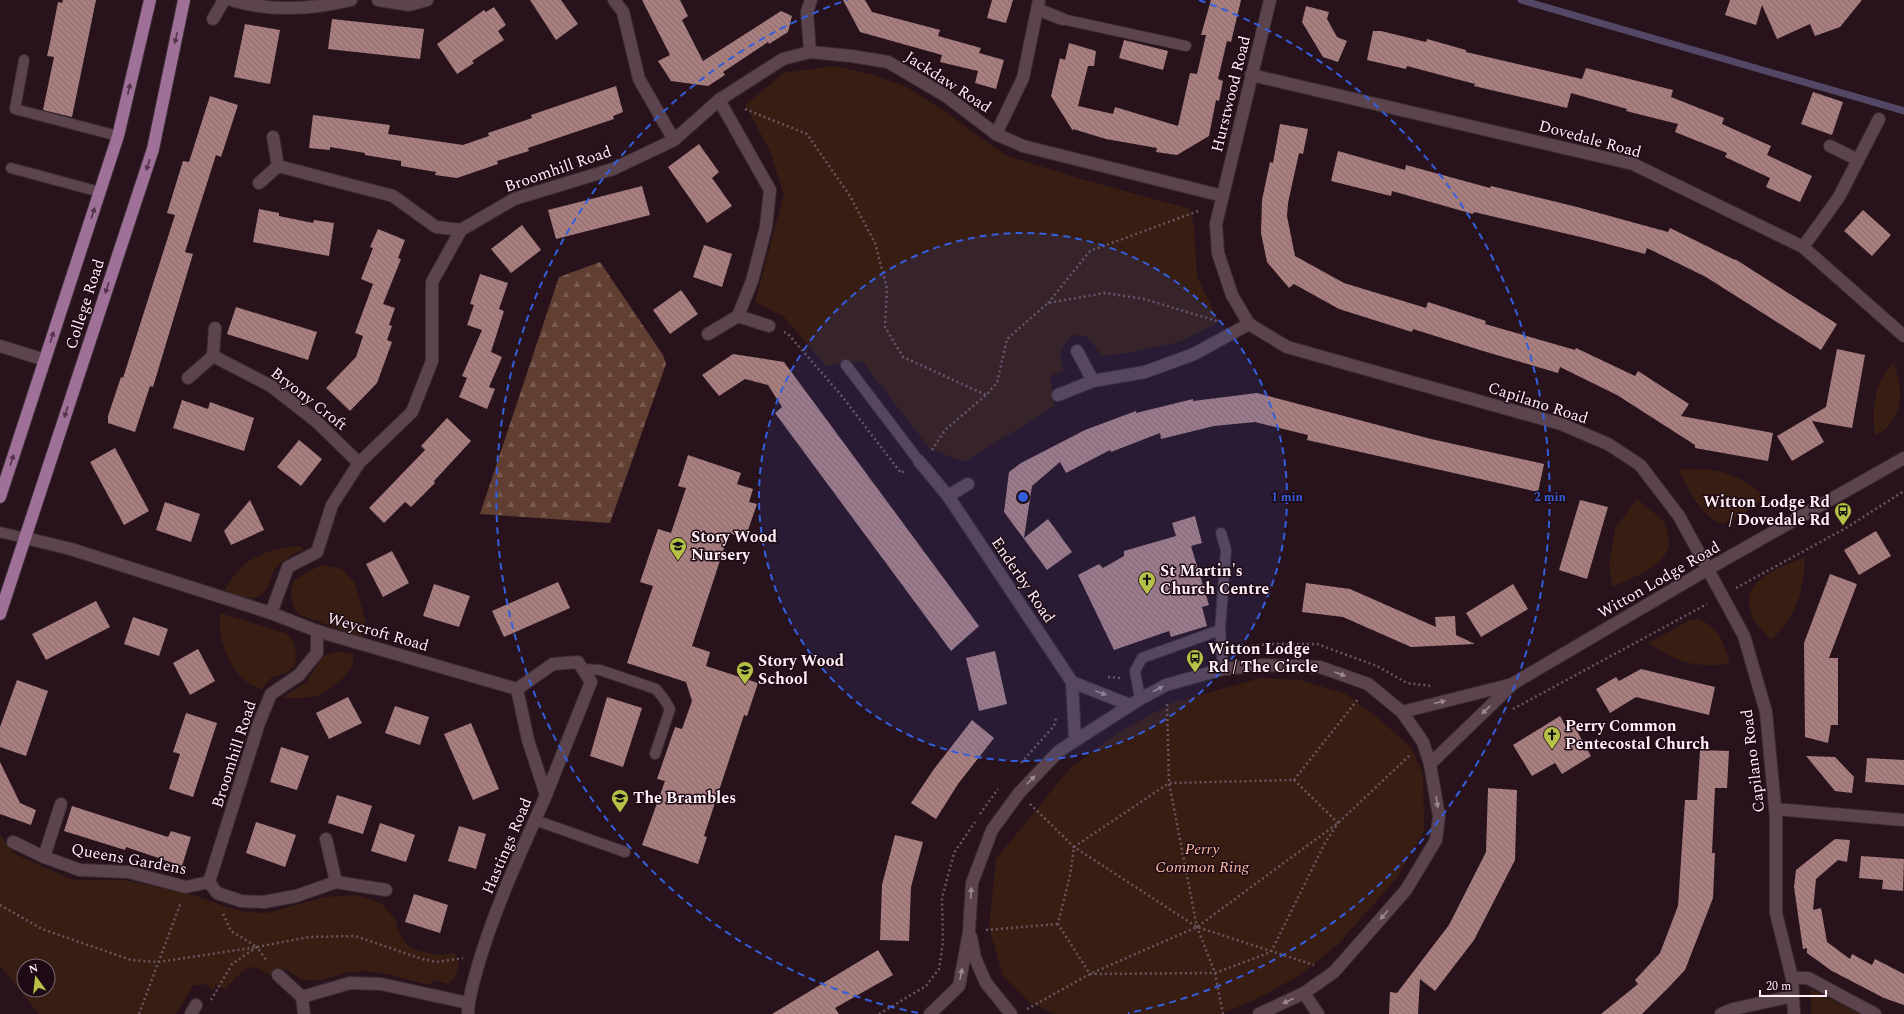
<svg xmlns="http://www.w3.org/2000/svg" width="1904" height="1014" viewBox="0 0 1904 1014" font-family="Spectral,serif">
  <defs>
    <pattern id="forest-firs" width="22" height="20" patternUnits="userSpaceOnUse"><rect width="22" height="20" fill="#603e32"/><path d="M5 1l3.5 6h-7zM16 11l3.5 6h-7z" fill="#785a50"/></pattern>
    <pattern id="building-back-hatch" width="6" height="6" patternUnits="userSpaceOnUse"><rect width="6" height="6" fill="#a87e7f"/><path d="M-1 5l2 2M0 0l6 6M5-1l2 2" fill="none" stroke="#886b6c"/></pattern>
  </defs>
  <rect width="100%" height="100%" fill="#28131d"/>
  <g fill="#381d13" fill-rule="evenodd">
    <path d="M833,66L870,74L907,87L947,113L1005,155L1078,178L1190,209L1194,226L1197,276L1219,322L1179,342L1126,353L1102,356L1087,336L1073,335C1058,348 1060,353 1063,371L1050,376L1055,406L964,462L930,449L862,361L826,366L783,316L755,302L784,195L770,151L745,105L784,73Z"/>
    <path d="M1894,363C1904,393 1904,420 1875,436C1872,409 1873,383 1894,363Z"/>
    <path d="M1678,469C1716,468 1736,471 1765,497C1752,508 1739,517 1723,524C1699,516 1690,490 1678,469Z"/>
    <path d="M1637,499C1645,506 1655,513 1663,521C1666,526 1668,533 1669,539C1670,567 1633,577 1612,587L1609,564L1615,529Z"/>
    <path d="M298,546L304,549C293,554 283,559 275,569C272,573 271,580 268,586C259,605 240,597 224,592C241,558 262,551 298,546Z"/>
    <path d="M1805,557C1803,592 1798,615 1771,640C1766,634 1759,628 1755,621C1751,616 1750,609 1749,604C1747,576 1785,566 1805,557Z"/>
    <path d="M321,565L342,569L355,583L366,622L363,638L298,614C290,602 289,594 294,580Z"/>
    <path d="M220,613L288,634C296,645 297,652 295,666L286,673L272,677L262,689C240,685 226,658 221,638C219,630 220,621 220,613Z"/>
    <path d="M1699,619C1722,630 1722,641 1730,663C1697,669 1676,662 1649,643L1690,620Z"/>
    <path d="M338,651L354,654L352,667L343,678L319,696L303,698H281L307,682L322,656Z"/>
    <path d="M1261,678L1300,680L1346,694L1379,719L1411,747L1423,774L1424,831L1396,879L1337,945L1300,975L1255,1000L1220,1014H1055L1029,1002L1003,976L989,928L996,859L1071,767L1121,731L1172,703Z"/>
    <path d="M0,835L15,854L73,880H125L193,895L227,907L245,912L267,913L325,897L357,895L381,903L396,920L399,933L406,944L416,950L436,955L455,953L459,965L454,980L448,984L434,980L429,985L387,974L367,971L349,972L318,981L300,979L287,970L279,968L271,976L257,968L249,967L236,977L225,990L216,984L213,990L205,984L193,986L176,1014H39L0,966ZM24,966H48V990H24Z"/>
    <path d="M1811,989L1860,1014H1811Z"/>
  </g>
  <path fill="url(#forest-firs)" d="M600,262L663,355L666,364L610,523L480,514L559,277Z"/>
  <g fill="none" stroke-linecap="round" stroke-linejoin="round">
    <path stroke="#534766" stroke-width="7" d="M1521,0L1904,111"/>
  </g>
  <g fill="url(#building-back-hatch)">
    <path d="M63,0H96L72,117L43,110L54,57L47,56L50,43L58,2L62,3Z"/>
    <path d="M530,0H561L578,24L556,40Z"/>
    <path d="M642,0H680L688,16L682,20L703,61L781,11L792,16L788,32L769,44L768,42L723,72L725,75L708,86L671,81L658,61L670,55Z"/>
    <path d="M843,0H865L872,12L940,30L938,36L981,48L979,53L1004,60L996,89L975,83L978,71L940,62L942,55L860,32Z"/>
    <path d="M992,0H1013L1006,23L987,18Z"/>
    <path d="M1211,0H1241L1231,42L1227,41L1218,79L1223,81L1219,101L1216,100L1209,136L1177,155L1156,152L1157,148L1106,139L1073,129V131L1051,96L1060,58L1065,60L1069,43L1096,51L1094,66H1088L1078,106L1113,114L1115,107L1178,126L1190,73L1197,74L1206,35H1201Z"/>
    <path d="M1730,0H1862L1840,27L1815,36L1810,24L1777,39L1762,5L1756,25L1725,15Z"/>
    <path d="M1306,6L1329,12L1327,19L1337,37L1347,41L1338,62L1323,57L1302,22Z"/>
    <path d="M494,7L506,25L498,31L504,40L472,61L474,63L457,74L437,44L484,10L486,12Z"/>
    <path d="M332,19L424,29L420,59L328,49Z"/>
    <path d="M245,24L280,30L270,84L234,77Z"/>
    <path d="M1373,31H1381L1426,42L1427,39L1466,50V52L1582,79L1586,68L1673,90L1671,97L1724,118L1722,124L1771,146L1767,155L1812,176L1800,202L1766,187L1770,178L1725,157L1727,153L1675,132L1678,124L1626,111L1627,109L1571,93L1567,108L1474,86L1475,84L1407,66L1406,69L1367,60Z"/>
    <path d="M1124,40L1168,51L1163,70L1119,58Z"/>
    <path d="M616,86L623,112L613,116L614,119L528,148L529,151L497,161L498,164L457,178L435,175L436,172L401,166V161L365,155V153L330,147V150L309,148L313,115L390,125L388,134L463,145L489,136L488,133L532,118L531,115Z"/>
    <path d="M1813,92L1843,102L1832,135L1801,124Z"/>
    <path d="M210,96L238,105L221,157L216,155L185,252L193,254L153,387L150,386L135,432L108,423V416L121,377L123,378L175,215L167,213L183,161L189,162Z"/>
    <path d="M1280,124L1308,129L1303,154L1299,153L1288,203L1287,216L1295,256L1344,283L1426,308L1428,302L1486,321L1485,324L1575,350L1576,348L1635,376L1638,371L1689,404L1681,416L1773,433L1768,461L1695,448V445L1617,395L1560,367L1558,373L1483,351L1413,329L1412,332L1339,309L1294,284L1289,288L1267,262L1261,233L1262,200L1270,162L1273,163Z"/>
    <path d="M699,144L719,172L712,178L732,206L707,223L668,167Z"/>
    <path d="M1338,151L1405,170L1406,165L1490,188L1491,186L1577,207L1668,232L1670,228L1735,260V259L1837,324L1821,350L1706,277L1647,248L1645,254L1589,239L1474,212L1473,214L1392,191L1391,196L1331,181Z"/>
    <path d="M642,186L650,215L556,239L548,210Z"/>
    <path d="M259,209L279,213V216L313,223L314,220L334,223L329,256L253,242Z"/>
    <path d="M1863,210L1891,235L1872,256L1844,231Z"/>
    <path d="M522,225L541,250L511,273L491,249Z"/>
    <path d="M378,229L405,240L398,258L401,259L383,304L395,308L389,325L392,326L387,340L392,342L377,383L350,411L326,388L356,357L363,336L355,333L373,284L361,279L373,248L370,247Z"/>
    <path d="M704,245L732,254L722,287L693,277Z"/>
    <path d="M480,274L508,283L499,309L504,311L491,352L502,357L489,387L495,389L487,409L459,397L467,378L462,376L482,330L467,325L474,305L470,304Z"/>
    <path d="M681,290L698,314L670,334L653,310Z"/>
    <path d="M236,307L317,332L308,360L227,334Z"/>
    <path d="M1837,349L1865,355L1852,428L1812,421L1824,442L1792,461L1777,436L1826,407Z"/>
    <path d="M733,354L784,362L979,626L951,651L775,413L782,407L768,385L745,379L719,396L702,375Z"/>
    <path d="M1257,393L1431,439L1544,464L1538,492L1307,440L1308,435L1255,422L1214,426L1161,439L1160,433L1111,452L1110,450L1066,473L1060,462L1032,486L1024,538L1048,519L1072,552L1047,570L1004,512L1009,472L1021,463L1085,430L1136,411V413L1193,399V401Z"/>
    <path d="M182,400L208,409L210,402L254,418L244,451L173,428Z"/>
    <path d="M447,418L471,441L434,481L435,483L411,507L405,502L384,523L369,508L425,450L421,446Z"/>
    <path d="M299,440L322,459L301,486L277,467Z"/>
    <path d="M115,448L149,511L124,525L90,462Z"/>
    <path d="M688,455L741,473L737,484L753,489L749,502L757,504L745,539L729,533L692,646L710,652L706,666L758,683L747,716L744,715L704,836L707,837L698,864L642,845L665,781L657,779L675,727L682,729L692,701L686,682L627,663L653,586L640,582L658,529L671,533L686,488L678,486Z"/>
    <path d="M250,500L264,530L231,545L224,531Z"/>
    <path d="M1580,500L1608,507L1587,579L1559,570Z"/>
    <path d="M165,502L200,514L191,542L156,530Z"/>
    <path d="M1195,516L1202,543L1191,546L1209,605L1202,607L1207,626L1171,637L1169,631L1114,650L1078,575L1099,564L1103,568L1124,556V551L1176,536L1172,523Z"/>
    <path d="M1876,531L1891,556L1859,575L1844,550Z"/>
    <path d="M392,551L409,583L383,597L366,564Z"/>
    <path d="M1830,574L1857,584L1829,658H1838V725H1831L1828,743L1805,737L1804,643Z"/>
    <path d="M558,582L570,608L504,637L492,611Z"/>
    <path d="M1306,583L1350,589L1436,627L1435,617L1455,616L1456,635L1475,644L1411,647L1343,617L1302,612Z"/>
    <path d="M434,584L470,596L459,627L423,616Z"/>
    <path d="M1513,584L1528,609L1481,637L1466,613Z"/>
    <path d="M96,601L110,627L46,660L32,634Z"/>
    <path d="M133,617L168,629L159,656L124,644Z"/>
    <path d="M198,649L215,681L190,695L173,663Z"/>
    <path d="M995,651L1007,704L979,711L966,658Z"/>
    <path d="M1641,669L1715,687L1709,715L1636,697L1610,713L1596,689L1616,677L1619,681Z"/>
    <path d="M17,680L48,691L26,756L0,747V727Z"/>
    <path d="M348,697L362,723L329,739L316,713Z"/>
    <path d="M607,697L642,708L623,767L590,756Z"/>
    <path d="M395,706L429,717L420,745L385,733Z"/>
    <path d="M186,713L217,723L193,797L169,789L180,754L173,752Z"/>
    <path d="M1560,716L1568,730L1574,726L1591,756L1562,774L1555,763L1532,776L1513,745Z"/>
    <path d="M972,720L994,738L958,784L936,819L911,803L934,769Z"/>
    <path d="M471,723L499,789L473,800L444,734Z"/>
    <path d="M281,747L309,756L297,790L270,782Z"/>
    <path d="M1700,750L1729,751L1727,788H1715L1712,853H1715L1713,898L1685,970L1669,987L1642,1014H1601L1638,984L1635,980L1660,953L1678,906L1685,800H1697Z"/>
    <path d="M1806,756L1835,757L1854,777L1852,793L1835,791Z"/>
    <path d="M1867,758L1904,760V785L1865,782Z"/>
    <path d="M0,762L20,803L36,810L31,825L0,814Z"/>
    <path d="M1488,788L1517,790L1515,860L1474,940L1435,991L1420,979L1418,1014H1389L1390,992L1397,993L1449,925L1486,852Z"/>
    <path d="M337,795L372,806L363,834L328,823Z"/>
    <path d="M72,806L168,837L171,831L191,837L182,866L126,847L125,850L64,831Z"/>
    <path d="M256,822L296,835L285,867L246,853Z"/>
    <path d="M380,823L415,835L406,862L371,851Z"/>
    <path d="M459,826L486,834L476,869L448,861Z"/>
    <path d="M895,835L923,842L911,887L909,941L880,940L882,885Z"/>
    <path d="M1835,839L1850,840L1847,862L1838,860L1816,879L1813,910L1821,908L1827,942L1850,959L1852,954L1872,965L1875,959L1904,974V1005L1884,998L1832,971L1807,953V948L1803,949L1794,887L1796,870Z"/>
    <path d="M1861,856L1904,859L1903,891L1882,889L1883,880L1859,878Z"/>
    <path d="M414,894L448,905L440,933L405,922Z"/>
    <path d="M878,950L893,975L835,1008L839,1014H772Z"/>
  </g>
  <g fill="none" stroke-linecap="round" stroke-linejoin="round">
    <defs>
      <g id="lane">
        <path d="M1062,19L1186,46"/>
        <path d="M24,60L15,109L118,136"/>
        <path d="M11,168L100,192"/>
        <path d="M846,365L919,461"/>
        <path d="M0,532L25,538"/>
        <path d="M1221,533L1226,550L1220,630L1223,669"/>
        <path d="M583,669L600,670L656,689L664,699L670,709L655,754"/>
        <path d="M1140,699L1135,671L1142,658L1220,630"/>
        <path d="M535,820L625,852"/>
      </g>
      <g id="street">
        <path d="M231,0C271,12 310,10 351,0"/>
        <path d="M378,0L409,5L427,0"/>
        <path d="M614,0L623,12L639,79L674,140"/>
        <path d="M1270,0L1216,224L1218,253L1232,295L1249,324L1287,347L1561,424L1608,444L1640,465L1679,516L1744,636L1766,712L1776,818V913L1792,978L1794,1014"/>
        <path d="M1037,9L1062,19"/>
        <path d="M213,19L224,0"/>
        <path d="M810,52L807,12L811,0"/>
        <path d="M1251,75L1633,164L1803,247L1904,336"/>
        <path d="M996,134L1023,78L1039,0"/>
        <path d="M273,137L278,166"/>
        <path d="M1830,146L1858,160"/>
        <path d="M259,183L278,166L393,196L436,227L461,230"/>
        <path d="M1803,247L1839,197L1879,119"/>
        <path d="M738,316L769,326"/>
        <path d="M708,334L738,316L752,281L766,227L770,190L719,100"/>
        <path d="M0,346L45,360"/>
        <path d="M1077,351L1093,381"/>
        <path d="M213,356L215,328"/>
        <path d="M188,378L213,356L271,386L317,422L359,463"/>
        <path d="M1058,395L1093,381L1145,372L1194,354L1249,324"/>
        <path d="M919,461L948,496L1072,682L1075,740"/>
        <path d="M948,496L968,484"/>
        <path d="M25,538L71,549L271,613L317,631L517,689L553,664L578,662L591,682L546,795"/>
        <path d="M271,613L288,567L317,552L332,505L359,463L412,412L432,361V282L461,230L514,199L613,169L674,140L719,100L783,59L810,52L851,56L888,62L946,96L996,134L1023,146L1223,196"/>
        <path d="M1072,682L1130,705"/>
        <path d="M1402,712L1513,684"/>
        <path d="M1430,764L1514,683L1708,569L1904,458"/>
        <path d="M1775,809L1904,820"/>
        <path d="M326,839L336,882"/>
        <path d="M13,842L44,857L80,870L128,872L186,887L209,882"/>
        <path d="M44,857L61,804"/>
        <path d="M209,882L259,723L271,694L299,675L317,653V631"/>
        <path d="M209,882L217,893L241,901L264,902L296,896L336,882L386,890"/>
        <path d="M971,937L975,958L986,983L1011,1014"/>
        <path d="M278,975L302,997"/>
        <path d="M1792,978H1808L1875,1014"/>
        <path d="M1304,993L1318,1014"/>
        <path d="M191,1014L196,1005"/>
        <path d="M304,1014L302,997L350,983L381,984L468,1003"/>
        <path d="M468,1014C468,999 473,984 477,969C494,909 521,852 546,795L528,740L517,689"/>
        <path d="M930,1014L959,986L969,932L972,883L992,830L1019,793L1059,751L1140,699L1166,685L1223,669L1263,665L1320,667L1368,684L1402,712L1423,742L1430,764L1439,816L1436,840L1406,890L1334,972L1304,993L1259,1014"/>
        <path d="M1721,1014L1733,1009L1793,996"/>
      </g>
      <g id="primary">
        <path d="M0,497L118,136L150,0"/>
        <path d="M0,614L153,149L184,0"/>
      </g>
    </defs>
    <use href="#lane" stroke="#3a2d32" stroke-width="12"/>
    <use href="#street" stroke="#3a2d32" stroke-width="14"/>
    <use href="#primary" stroke="#3a2d32" stroke-width="14"/>
    <g stroke="#6a565f" stroke-width="2.5" stroke-dasharray="2 3" stroke-linecap="butt">
      <path d="M745,109L807,134L850,196L875,243L887,288L885,327L903,357L986,395"/>
      <path d="M1048,303L1090,251L1201,210"/>
      <path d="M784,332L788,334L841,395L901,473L906,470"/>
      <path d="M932,450L945,430L986,395L997,383L1007,339L1048,303L1105,293L1144,299L1217,321"/>
      <path d="M1736,588L1846,528L1904,491"/>
      <path d="M1237,647L1269,644H1317L1377,666L1407,683L1431,686"/>
      <path d="M1108,677L1121,678"/>
      <path d="M1167,704L1169,783L1197,927L1215,973L1223,1014"/>
      <path d="M1513,709L1707,604"/>
      <path d="M1021,763L1054,726L1056,718"/>
      <path d="M1294,780L1338,823L1325,843L1271,952L1215,973L1090,974L1058,924L1070,875L1074,847L1169,783Z"/>
      <path d="M1294,780L1358,699"/>
      <path d="M1030,804L1074,847L1197,927L1314,965"/>
      <path d="M980,814L998,789"/>
      <path d="M0,905L42,929L131,960L158,962L257,947L309,937L355,936L422,959L437,962L463,958"/>
      <path d="M223,914L231,931L257,947"/>
      <path d="M986,930L1058,924"/>
      <path d="M211,1000L232,964L257,947L267,961"/>
      <path d="M1027,1009L1090,974L1197,927L1338,823L1410,755"/>
      <path d="M139,1014L181,902"/>
      <path d="M879,1014L926,986L939,969L943,942L942,898L954,853L975,822"/>
    </g>
    <use href="#lane" stroke="#5c444e" stroke-width="10"/>
    <use href="#street" stroke="#5c444e" stroke-width="12"/>
    <use href="#primary" stroke="#9f7199" stroke-width="12"/>
  </g>
  <defs><path id="oneway-solid" d="M-6-.8H1V-3.2L6.5 0L1 3.2V.8H-6Z"/></defs>
  <g fill="#523349">
    <use href="#oneway-solid" transform="translate(176 38) rotate(102)"/>
    <use href="#oneway-solid" transform="translate(129 89) rotate(-77)"/>
    <use href="#oneway-solid" transform="translate(148 165) rotate(108)"/>
    <use href="#oneway-solid" transform="translate(93 213) rotate(-72)"/>
    <use href="#oneway-solid" transform="translate(107 288) rotate(108)"/>
    <use href="#oneway-solid" transform="translate(52 337) rotate(-72)"/>
    <use href="#oneway-solid" transform="translate(66 412) rotate(108)"/>
    <use href="#oneway-solid" transform="translate(12 460) rotate(-72)"/>
  </g>
  <g fill="#9d8891">
    <use href="#oneway-solid" transform="translate(1340 674) rotate(20)"/>
    <use href="#oneway-solid" transform="translate(1158 689) rotate(-28)"/>
    <use href="#oneway-solid" transform="translate(1101 693) rotate(21)"/>
    <use href="#oneway-solid" transform="translate(1440 702) rotate(-14)"/>
    <use href="#oneway-solid" transform="translate(1486 710) rotate(136)"/>
    <use href="#oneway-solid" transform="translate(1031 780) rotate(-46)"/>
    <use href="#oneway-solid" transform="translate(1437 802) rotate(81)"/>
    <use href="#oneway-solid" transform="translate(971 893) rotate(-87)"/>
    <use href="#oneway-solid" transform="translate(1384 915) rotate(131)"/>
    <use href="#oneway-solid" transform="translate(961 974) rotate(-79)"/>
    <use href="#oneway-solid" transform="translate(1288 1001) rotate(156)"/>
  </g>
  <circle cx="1023" cy="497" r="264" fill="#345edb" fill-opacity=".12"/>
  <g fill="none" stroke="#345edb" stroke-width="2" stroke-dasharray="7 5">
    <circle cx="1023" cy="497" r="264"/>
    <path d="M918 1013A527 527 0 0 1 847 0M1199 0A527 527 0 0 1 1128 1013"/>
  </g>
  <defs>
    <symbol id="bus-pin" viewBox="-11 -11 22 30"><path d="M0 17L-7.5 6A9.5 9.5 0 1 1 7.5 6Z" fill="#b7c148" stroke="#1e0a14"/><path d="M-5-6H5V4H4V6H2V4H-2V6H-4V4H-5ZM-3.5-4V0h7V-4ZM-3.5 1.2v1.5H-2V1.2ZM2 1.2v1.5H3.5V1.2Z" fill="#111"/></symbol>
    <symbol id="school-pin" viewBox="-11 -11 22 30"><path d="M0 17L-7.5 6A9.5 9.5 0 1 1 7.5 6Z" fill="#b7c148" stroke="#1e0a14"/><path d="M0-5L7-2L0 1L-7-2ZM-4 1L0 2.5L4 1V4Q0 6-4 4Z" fill="#111"/></symbol>
    <symbol id="church-pin" viewBox="-11 -11 22 30"><path d="M0 17L-7.5 6A9.5 9.5 0 1 1 7.5 6Z" fill="#b7c148" stroke="#1e0a14"/><path d="M-1.2-6h2.4v3.5h3.3v2.4h-3.3V6h-2.4V-.1h-3.3v-2.4h3.3Z" fill="#111"/></symbol>
  </defs>
  <g fill-rule="evenodd">
    <use href="#bus-pin" x="1833" y="501" width="20" height="27"/>
    <use href="#school-pin" x="668" y="536" width="20" height="27"/>
    <use href="#church-pin" x="1137" y="570" width="20" height="27"/>
    <use href="#bus-pin" x="1185" y="648" width="20" height="27"/>
    <use href="#school-pin" x="735" y="660" width="20" height="27"/>
    <use href="#church-pin" x="1542" y="725" width="20" height="27"/>
    <use href="#school-pin" x="610" y="788" width="20" height="27"/>
  </g>
  <g text-anchor="middle" dominant-baseline="central" stroke-width="3" stroke-linejoin="round" paint-order="stroke">
    <g font-size="16" fill="#ffeff6" stroke="#1e0a14">
      <text transform="translate(948 82) rotate(33)">Jackdaw Road</text>
      <text transform="translate(1231 94) rotate(-76)">Hurstwood Road</text>
      <text transform="translate(1590 139) rotate(15)">Dovedale Road</text>
      <text transform="translate(558 169) rotate(-19)">Broomhill Road</text>
      <text transform="translate(85 304) rotate(-72)">College Road</text>
      <text transform="translate(309 399) rotate(38)">Bryony Croft</text>
      <text transform="translate(1538 403) rotate(18)">Capilano Road</text>
      <text transform="translate(1023 580) rotate(56)">Enderby Road</text>
      <text transform="translate(1659 580) rotate(-30)">Witton Lodge Road</text>
      <text transform="translate(378 632) rotate(16)">Weycroft Road</text>
      <text transform="translate(234 754) rotate(-72)">Broomhill Road</text>
      <text transform="translate(1753 761) rotate(-97)">Capilano Road</text>
      <text transform="translate(507 846) rotate(-67)">Hastings Road</text>
      <text transform="translate(129 859) rotate(10)">Queens Gardens</text>
    </g>
    <g font-size="16" font-weight="bold" fill="#ffeff6" stroke="#1e0a14" text-anchor="start">
      <text x="1830" y="502" text-anchor="end">Witton Lodge Rd<tspan x="1830" dy="18">/ Dovedale Rd</tspan></text>
      <text x="691" y="537">Story Wood<tspan x="691" dy="18">Nursery</tspan></text>
      <text x="1160" y="571">St Martin's<tspan x="1160" dy="18">Church Centre</tspan></text>
      <text x="1208" y="649">Witton Lodge<tspan x="1208" dy="18">Rd / The Circle</tspan></text>
      <text x="758" y="661">Story Wood<tspan x="758" dy="18">School</tspan></text>
      <text x="1565" y="726">Perry Common<tspan x="1565" dy="18">Pentecostal Church</tspan></text>
      <text x="633" y="798">The Brambles</text>
    </g>
    <g font-size="16" font-style="italic" fill="#fcbba4" stroke="#1e0a14">
      <text x="1202" y="849">Perry<tspan x="1202" dy="18">Common Ring</tspan></text>
    </g>
  </g>
  <circle cx="1023" cy="497" r="6" fill="#345edb" stroke="#1e0a14" stroke-width="2"/>
  <g font-size="12" text-anchor="middle" font-weight="bold" fill="#345edb" stroke="#1e0a14" stroke-width="3" stroke-linejoin="round" paint-order="stroke">
    <text x="1287" y="501">1 min</text>
    <text x="1550" y="501">2 min</text>
  </g>
  <g transform="translate(36 978) rotate(345)"><circle r="19" fill="#1e0a14" stroke="#78666e"/>
  <path d="M0-3L7 15L0 10L-7 15Z" fill="#b7c148"/>
  <text y="-6" font-size="11" font-weight="bold" text-anchor="middle" fill="#ffeff6">N</text>
  </g>
  <path d="M1760 990v6h66v-6" fill="none" stroke="#ffeff6" stroke-width="2"/>
  <text x="1766" y="990" font-size="12" fill="#ffeff6" stroke="#1e0a14" stroke-width="3" paint-order="stroke">20 m</text>
</svg>
